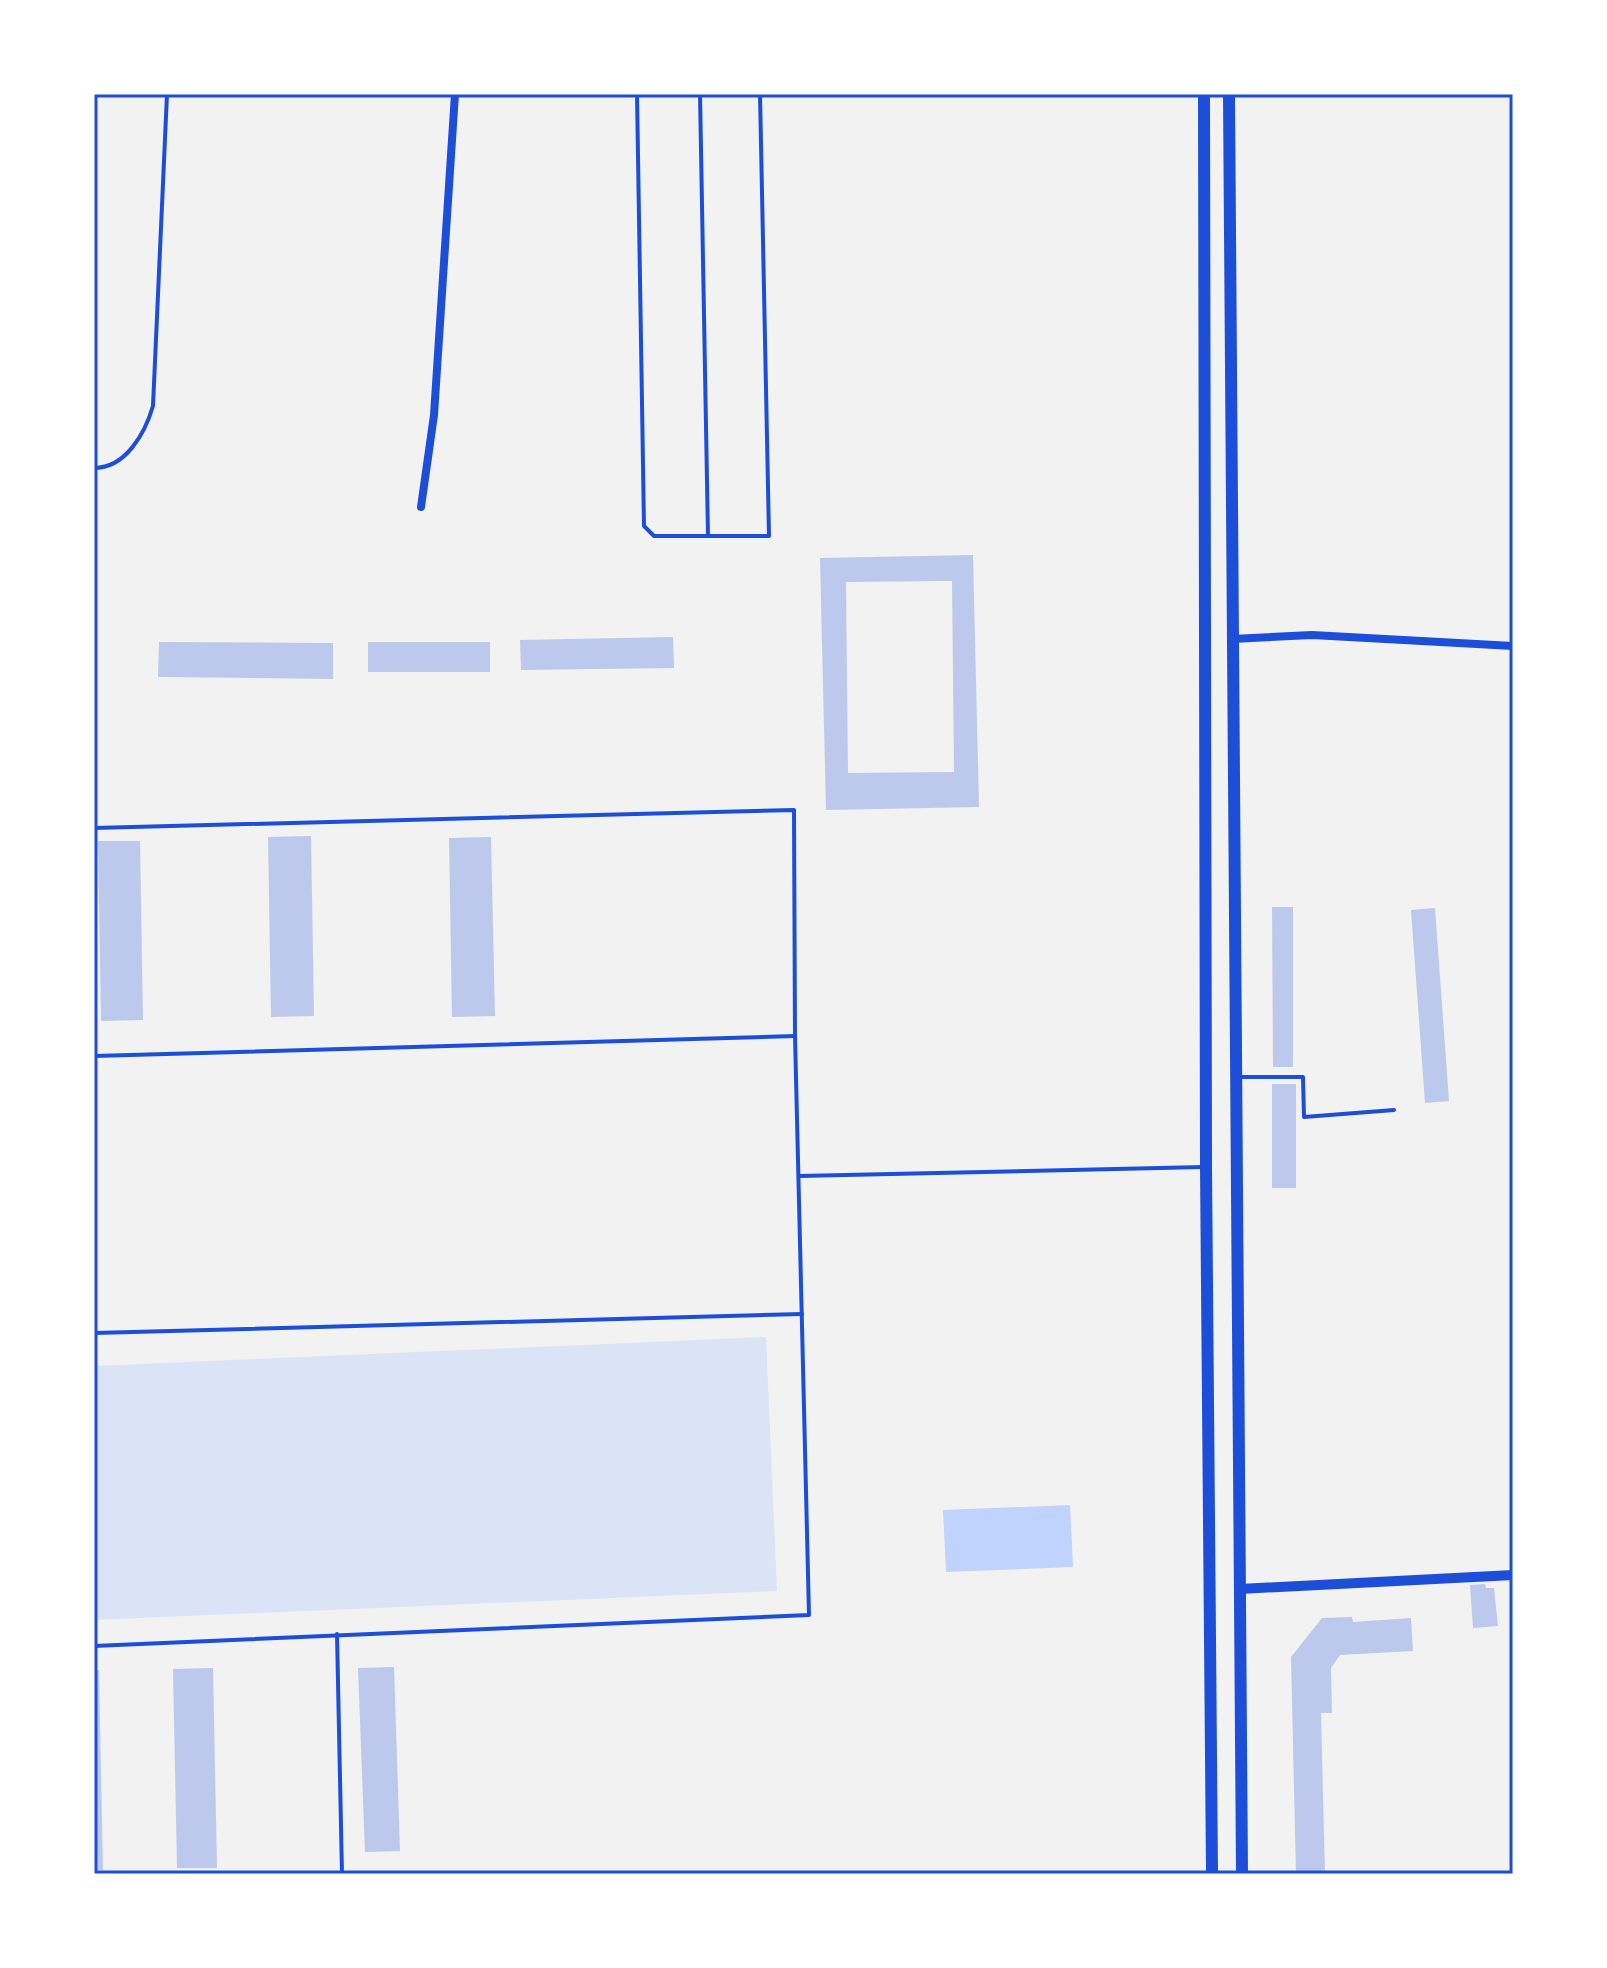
<svg xmlns="http://www.w3.org/2000/svg" width="1607" height="1968" viewBox="0 0 1607 1968" font-family="Overpass,sans-serif">
  <rect width="100%" height="100%" fill="#f2f2f2"/>
  <path fill="#dbe4f7" d="M766,1337L777,1591L94,1620V1366Z"/>
  <path fill="#bfd3fe" d="M1070,1505L1073,1567L946,1572L943,1510Z"/>
  <g fill="#bdc9ec" fill-rule="evenodd">
    <path d="M973,555L979,807L826,810L820,558ZM952,581L954,772L848,773L846,582Z"/>
    <path d="M673,637L674,668L521,670L520,640Z"/>
    <path d="M159,642L333,643V679L158,677Z"/>
    <rect x="368" y="642" width="122" height="30"/>
    <path d="M311,836L314,1016L271,1017L268,837Z"/>
    <path d="M491,837L495,1016L452,1017L449,838Z"/>
    <path d="M98,841H140L143,1020L101,1021Z"/>
    <path d="M1272,907H1293V1067H1273Z"/>
    <path d="M1435,908L1449,1101L1425,1103L1411,910Z"/>
    <rect x="1272" y="1084" width="24" height="104"/>
    <path d="M1485,1584L1486,1588H1494L1498,1626L1473,1628L1470,1585Z"/>
    <path d="M1352,1617L1353,1622L1411,1618L1413,1651L1340,1655L1331,1668L1332,1713H1321L1325,1874H1296L1291,1657L1322,1618Z"/>
    <path d="M394,1667L400,1851L365,1852L358,1668Z"/>
    <path d="M213,1668L217,1868H177L173,1669Z"/>
    <path d="M94,1670H99L103,1870H94Z"/>
  </g>
  <g fill="none" stroke-linecap="round" stroke-linejoin="round">
    <g stroke="#1d4ed8" stroke-width="4">
      <path d="M637,94L644,526L654,536H769L760,94"/>
      <path d="M700,94L708,536"/>
      <path d="M94,468C126,468 145,433 153,406L167,94"/>
      <path d="M94,828L794,810L795,1036L809,1615L94,1646"/>
      <path d="M94,1056L795,1036"/>
      <path d="M1238,1077H1303L1304,1117L1394,1110"/>
      <path d="M799,1176L1204,1167"/>
      <path d="M94,1333L802,1314"/>
      <path d="M337,1634L342,1874"/>
    </g>
    <g stroke="#1d4ed8" stroke-width="8">
      <path d="M421,507L434,415L455,94"/>
      <path d="M1232,639L1312,635L1513,646"/>
    </g>
    <path stroke="#1d4ed8" stroke-width="10" d="M1240,1589L1513,1575"/>
    <g stroke="#1d4ed8" stroke-width="12">
      <path d="M1204,94L1206,1167L1212,1874"/>
      <path d="M1229,94L1242,1874"/>
    </g>
  </g>
  <rect width="1607" height="1968" fill="none" stroke="#ffffff" stroke-width="192"/>
  <rect x="96" y="96" width="1415" height="1776" fill="none" stroke="#1d4ed8" stroke-width="3"/>
</svg>
